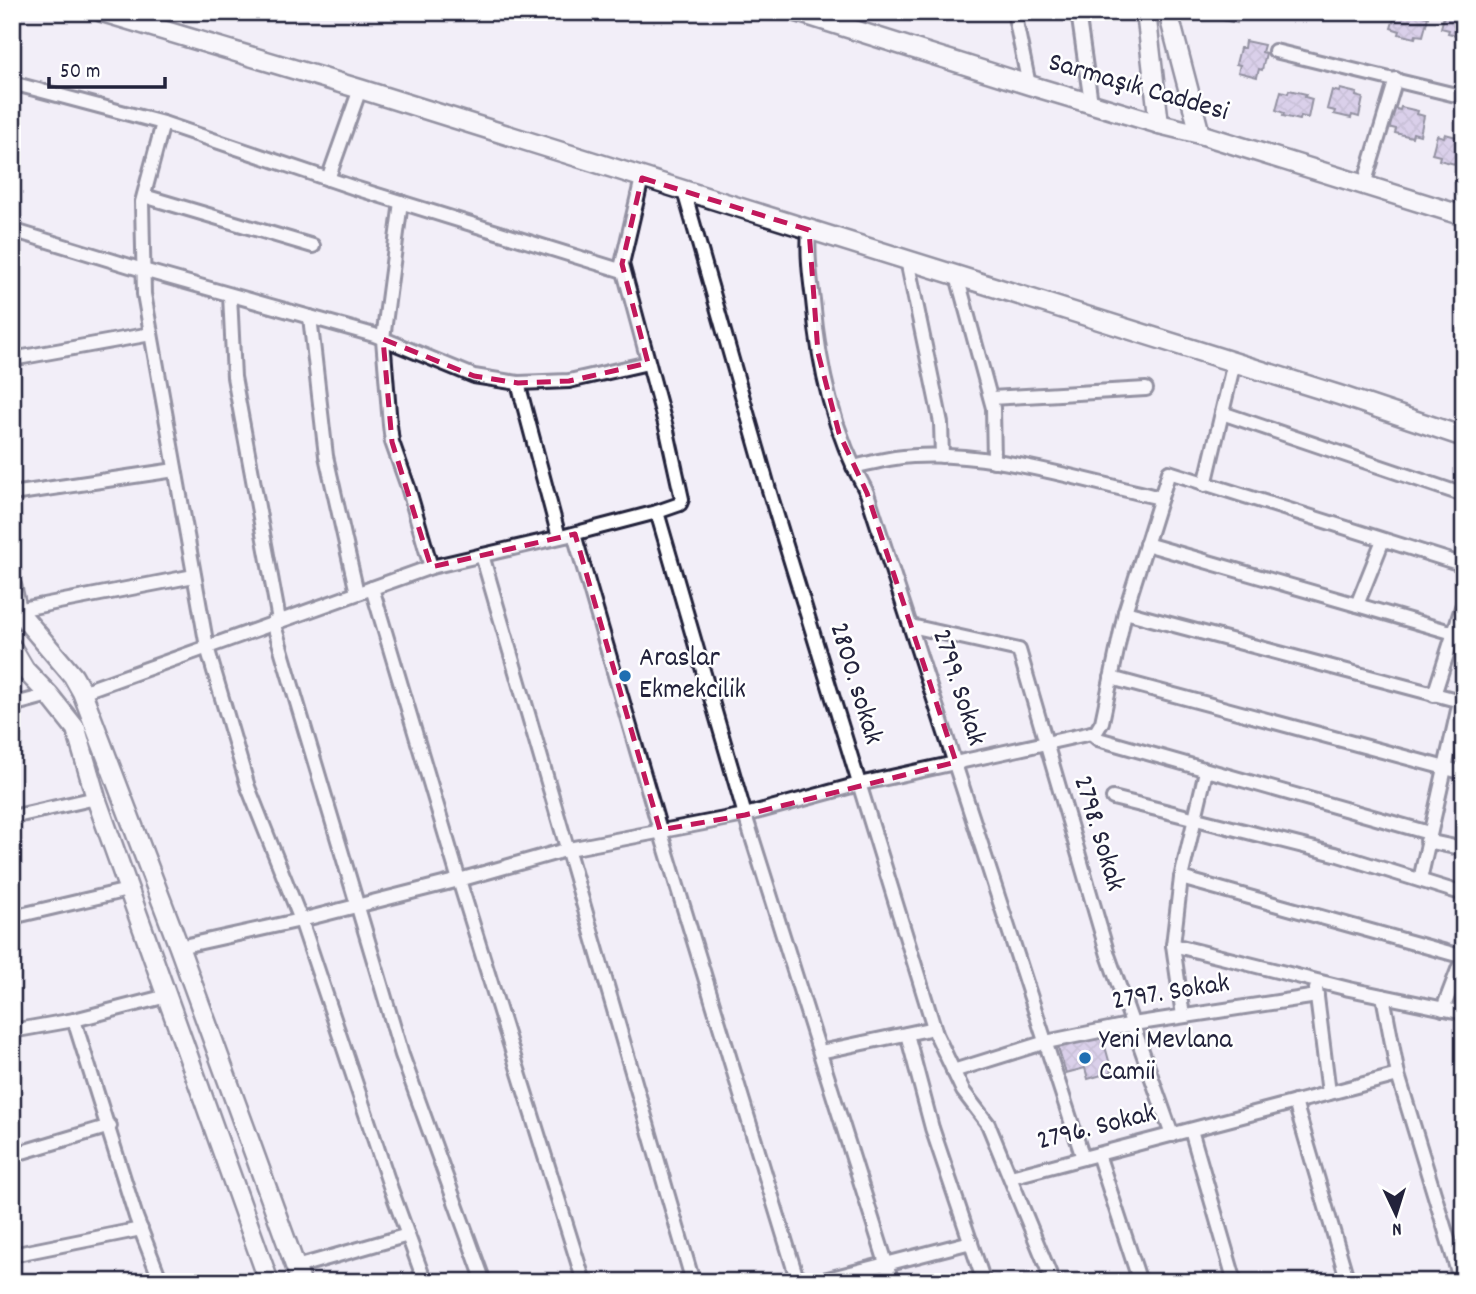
<svg xmlns="http://www.w3.org/2000/svg" width="1476" height="1294" viewBox="0 0 1476 1294" font-family="Dekko,sans-serif">
  <defs>
    <pattern id="building-cross-hatch" width="8" height="8" patternUnits="userSpaceOnUse" patternTransform="scale(1.75)"><rect width="8" height="8" fill="#bcaada"/><path d="M0 0l8 8M0 8l8-8" fill="none" stroke="#988ab2"/></pattern>
  </defs>
  <rect width="100%" height="100%" fill="#f2eef8"/>
  <filter id="ink" filterUnits="userSpaceOnUse"><feTurbulence type="fractalNoise" baseFrequency=".0143" numOctaves="2"/><feDisplacementMap in="SourceGraphic" scale="14" xChannelSelector="R" yChannelSelector="G"/><feConvolveMatrix kernelMatrix="1 2 1 2 8 2 1 2 1" color-interpolation-filters="sRGB"/></filter>
  <g filter="url(#ink)">
    <g fill="url(#building-cross-hatch)" stroke="#22223b" stroke-width="2">
      <path d="M1219,12H1243L1242,16L1239,15L1237,23L1218,19Z"/>
      <path d="M1396,12H1421L1420,15L1428,17L1423,36L1416,35L1415,38L1399,34L1400,31L1391,28Z"/>
      <path d="M1445,12H1464V37L1448,33L1449,30L1441,28Z"/>
      <path d="M1245,41L1264,45L1262,52L1266,53L1262,70L1259,69L1257,77L1238,72L1240,65L1236,64L1240,48H1244Z"/>
      <path d="M1340,89L1357,93L1356,96L1363,98L1359,117L1352,115L1351,118L1334,114L1335,111L1327,109L1332,90L1339,92Z"/>
      <path d="M1289,90L1306,94L1305,97L1312,99L1308,118L1301,116L1300,120L1283,116L1284,113L1276,110L1281,91L1288,93Z"/>
      <path d="M1401,107L1418,111L1417,114L1424,116L1420,135L1413,133L1412,137L1395,133L1396,129L1388,127L1393,108L1400,110Z"/>
      <path d="M1445,134L1461,138V141L1464,142L1463,162L1456,160L1455,164L1439,160L1440,156L1432,154L1437,135L1444,137Z"/>
      <path d="M1102,1035L1112,1072L1088,1079L1085,1068L1066,1073L1058,1048Z"/>
    </g>
    <g fill="none" stroke-linecap="round" stroke-linejoin="round">
      <defs>
        <g id="street">
          <path d="M1014,12L1029,85"/>
          <path d="M1078,12L1091,103"/>
          <path d="M1275,51L1464,97"/>
          <path d="M12,83L163,123L355,188L623,271"/>
          <path d="M163,123L142,202L144,294L207,647L248,787L301,920L391,1189L425,1282"/>
          <path d="M328,179L360,89"/>
          <path d="M1364,185L1396,79"/>
          <path d="M684,191L769,490L936,1034L963,1091L988,1124L1053,1282"/>
          <path d="M144,196L313,246"/>
          <path d="M401,202L383,339L390,425L392,442L408,487L431,567"/>
          <path d="M12,230L143,270L374,335L474,376L518,383L569,381L648,363"/>
          <path d="M809,230C807,254 810,277 813,300C819,369 833,432 867,493L1083,1158"/>
          <path d="M907,260L941,423L942,456"/>
          <path d="M957,276L993,408L994,461"/>
          <path d="M230,295L234,377L279,620"/>
          <path d="M310,317L326,456L357,593"/>
          <path d="M12,359L151,334"/>
          <path d="M518,383L559,537"/>
          <path d="M991,398L1146,389"/>
          <path d="M1222,413L1464,495"/>
          <path d="M853,467C867,464 881,460 895,458C978,446 1080,480 1161,498"/>
          <path d="M1205,485L1234,362"/>
          <path d="M12,494L175,470"/>
          <path d="M657,512L745,815L892,1282"/>
          <path d="M574,534L660,830L798,1282"/>
          <path d="M1146,544L1454,633"/>
          <path d="M482,555L693,1282"/>
          <path d="M372,588L459,880L584,1282"/>
          <path d="M1357,605L1383,540"/>
          <path d="M17,610L194,576"/>
          <path d="M1125,612L1464,702"/>
          <path d="M273,622L402,1055L484,1282"/>
          <path d="M911,626L1019,650L1108,955L1172,1135"/>
          <path d="M1111,678L1464,773"/>
          <path d="M82,692L431,567L565,536L657,512L680,504L682,499L667,431L622,264L642,178"/>
          <path d="M1434,695L1464,601"/>
          <path d="M12,705L49,695"/>
          <path d="M1091,733L1098,739L1429,833"/>
          <path d="M1113,798L1335,854L1464,894"/>
          <path d="M12,817L96,798"/>
          <path d="M1427,841L1464,849"/>
          <path d="M1181,878L1464,957"/>
          <path d="M1420,880L1460,701"/>
          <path d="M12,917L128,890"/>
          <path d="M1173,945L1349,989L1464,1013"/>
          <path d="M179,947L301,920L459,880L569,849L745,815L859,784L1096,732L1102,722L1125,612L1169,472L1464,565"/>
          <path d="M1316,989L1329,1093"/>
          <path d="M1383,996L1398,1075L1461,1282"/>
          <path d="M1443,1009L1464,954"/>
          <path d="M1183,1016L1173,945L1181,878L1206,771"/>
          <path d="M74,1020L136,1217L161,1282"/>
          <path d="M12,1031L74,1020L167,996"/>
          <path d="M907,1034L932,1128L984,1282"/>
          <path d="M820,1052L934,1028"/>
          <path d="M953,1071L1046,1042L1133,1024L1317,996"/>
          <path d="M1295,1102L1348,1282"/>
          <path d="M1191,1130L1235,1282"/>
          <path d="M1098,1154L1140,1282"/>
          <path d="M12,1155L110,1126"/>
          <path d="M1011,1177L1398,1075"/>
          <path d="M12,1255L141,1229"/>
          <path d="M296,1267L408,1235"/>
          <path d="M816,1282L971,1242"/>
        </g>
        <g id="secondary">
          <path d="M102,12L360,89L1339,395L1464,437"/>
          <path d="M797,12L1029,85L1159,124L1200,134L1464,216"/>
          <path d="M1146,12L1159,124"/>
          <path d="M1168,12L1200,134"/>
          <path d="M12,587L17,610L73,676L82,692L179,947L301,1282"/>
          <path d="M12,648L25,670L49,695L76,729L96,798L269,1282"/>
        </g>
      </defs>
      <use href="#street" stroke="#22223b" stroke-width="18"/>
      <use href="#secondary" stroke="#22223b" stroke-width="23"/>
      <use href="#street" stroke="#fff" stroke-width="12"/>
      <use href="#secondary" stroke="#fff" stroke-width="18"/>
    </g>
  </g>
  <path d="M0 0H1476V1294H0ZM642,178L809,230L818,353L839,433L867,493L956,762L745,815L660,830L575,534L431,567L392,442L383,339L474,376L518,383L569,381L648,363L622,264Z" fill="#f2eef8" fill-opacity=".55" fill-rule="evenodd"/>
  <path fill="none" stroke="#c2185b" stroke-width="5" stroke-dasharray="14 9" stroke-linejoin="round" d="M642,178L809,230L818,353L839,433L867,493L956,762L745,815L660,830L575,534L431,567L392,442L383,339L474,376L518,383L569,381L648,363L622,264Z"/>
  <g fill="#1f6fb2" stroke="#fff" stroke-width="2.5">
    <circle cx="625" cy="676" r="7"/>
    <circle cx="1085" cy="1058" r="7"/>
  </g>
  <g text-anchor="middle" dominant-baseline="central" stroke-width="5" stroke-linejoin="round" paint-order="stroke">
    <g font-size="28" fill="#22223b" stroke="#fff">
      <text transform="translate(1138 89) rotate(16)">Sarmaşık Caddesi</text>
      <text transform="translate(854 684) rotate(73)">2800. sokak</text>
      <text transform="translate(957 688) rotate(72)">2799. Sokak</text>
      <text transform="translate(1097 834) rotate(73)">2798. Sokak</text>
      <text transform="translate(1171 994) rotate(-9)">2797. Sokak</text>
      <text transform="translate(1097 1129) rotate(-14)">2796. Sokak</text>
    </g>
    <g font-size="28" fill="#22223b" stroke="#fff" text-anchor="start">
      <text x="639" y="660">Araslar<tspan x="639" dy="32">Ekmekcilik</tspan></text>
      <text x="1099" y="1042">Yeni Mevlana<tspan x="1099" dy="32">Camii</tspan></text>
    </g>
  </g>
  <rect width="1476" height="1294" fill="none" stroke="#fff" stroke-width="42"/>
  <rect x="21" y="21" width="1434" height="1252" fill="none" stroke="#22223b" stroke-width="2.5" filter="url(#ink)"/>
  <g transform="translate(1396 1214) rotate(176)" stroke="#ffffff" stroke-width="5" paint-order="stroke">
  <path d="M0-5L12 26L0 18L-12 26Z" fill="#22223b"/>
  <text y="-10" font-size="19" font-weight="bold" text-anchor="middle" fill="#22223b">N</text>
  </g>
  <path d="M49 77v10h116v-10" fill="none" stroke="#22223b" stroke-width="3.5"/>
  <text x="60" y="77" font-size="21" fill="#22223b" stroke="#ffffff" stroke-width="5" paint-order="stroke">50 m</text>
</svg>
